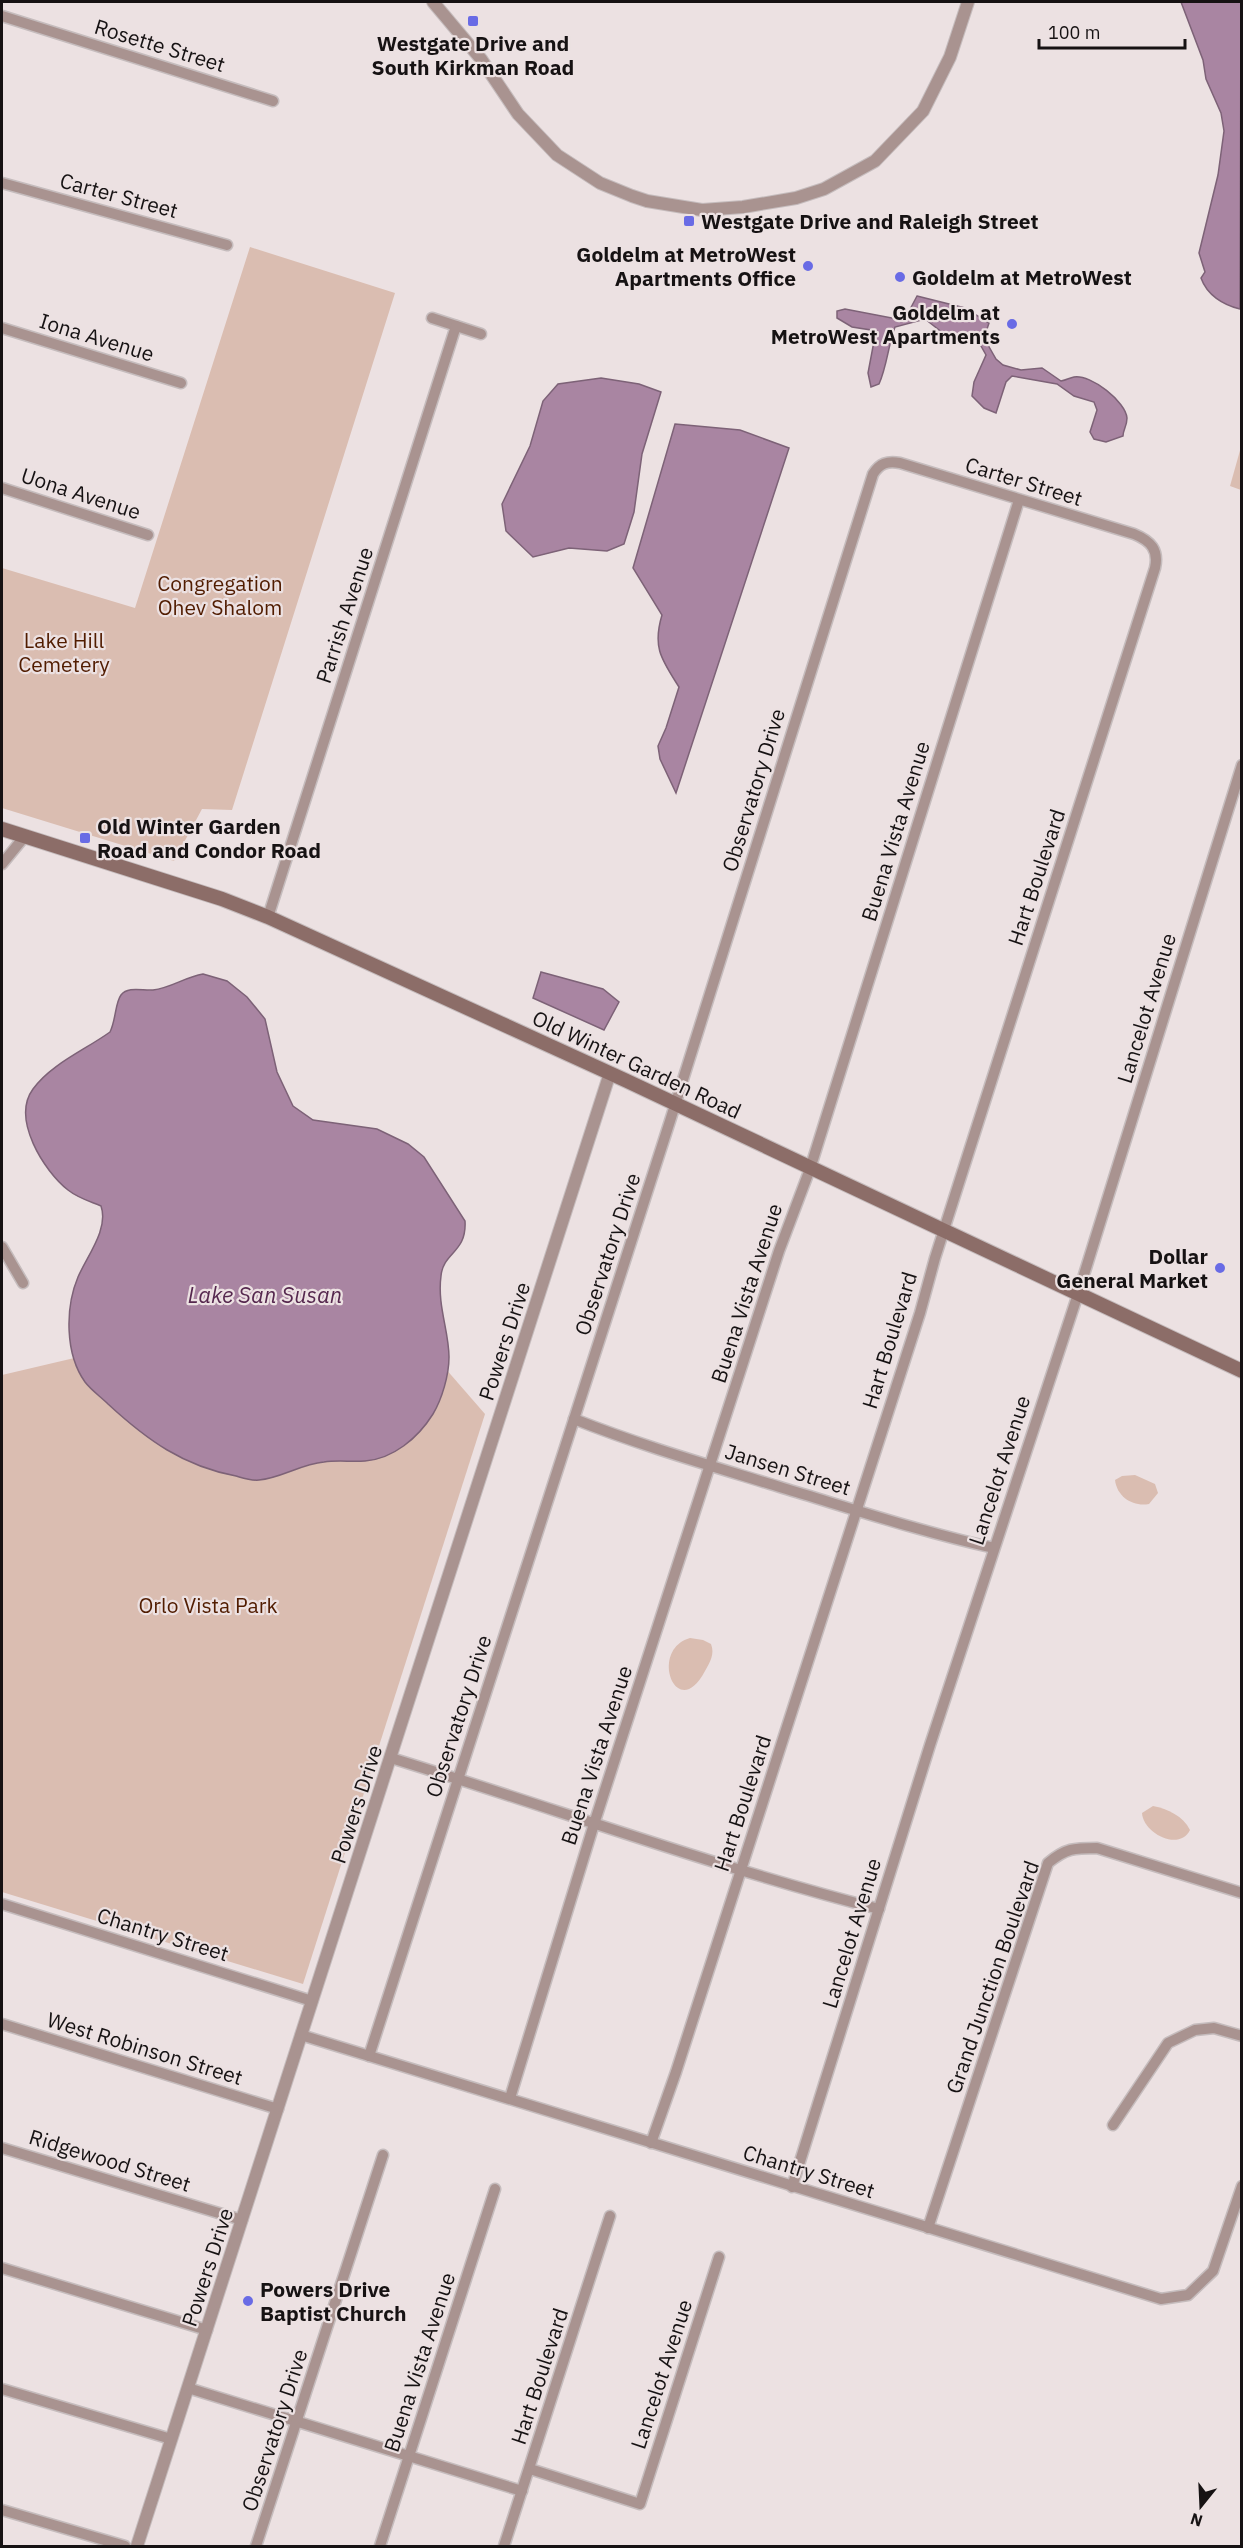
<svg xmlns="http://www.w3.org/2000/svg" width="1243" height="2548" viewBox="0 0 1243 2548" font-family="'IBM Plex Sans',sans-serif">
  <rect width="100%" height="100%" fill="#ece1e2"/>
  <g fill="#dabdb1">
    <path d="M250,247L395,293L232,810L202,809L174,861L2,808V568L135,608Z"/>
    <path d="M1241,447V490L1230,486Z"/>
    <path d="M418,1337L485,1414L303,1984L2,1892V1375L151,1340Z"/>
    <path d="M1135,1475L1155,1484L1158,1493L1149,1504C1133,1507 1117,1497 1115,1480L1122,1476Z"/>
    <path d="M690,1638L703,1640L711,1644C715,1654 710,1662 705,1671C677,1724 648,1650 690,1638Z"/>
    <path d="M1153,1806C1168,1809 1183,1816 1190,1830C1179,1852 1143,1833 1142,1813Z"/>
  </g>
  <g fill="#a985a2" stroke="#7d6277" stroke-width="1.5">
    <path d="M1181,2H1241L1240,309C1223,305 1207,295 1201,278L1205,272L1199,253L1218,175L1224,131L1221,113L1206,79L1203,60Z"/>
    <path d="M917,296L965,308L989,323L984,338L996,359L1003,365L1021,370L1042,368L1061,381C1067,380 1069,378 1074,377C1091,374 1126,402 1127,418C1127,426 1123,430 1123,436L1106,442L1094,439L1090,432L1097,410L1094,402L1074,396L1057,384L1012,376L1006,382L996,413L984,408L972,396L974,382L986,355L977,339L943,333L925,319L895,327C888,346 887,366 879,384L871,387L868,373L875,336L871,330L852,327L837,318V311L845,309L897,319L907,315Z"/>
    <path d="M601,378L639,384L661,392L642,454L634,512L624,544L607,551L569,548L533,557L506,531L502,504L530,446L543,401L558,384Z"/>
    <path d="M675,424L740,430L789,448L676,793L660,759L658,746L666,728L679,687C662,660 652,648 662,615L633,568Z"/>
    <path d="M541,972L603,989L619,1002L604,1030L533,998Z"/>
    <path d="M203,974L227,981L247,997L265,1019L277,1072L293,1106L313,1120L377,1129L408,1144L424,1157L465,1221C467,1253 443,1252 441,1276C437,1305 449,1331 449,1357C449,1375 442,1399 433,1414C418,1438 393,1459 365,1461C351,1462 337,1460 324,1462C301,1464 281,1478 259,1480C252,1481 243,1478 236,1476C183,1466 147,1440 108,1404C101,1397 91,1390 85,1382C65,1354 65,1308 78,1277C87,1256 109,1229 101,1206C89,1201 78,1198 68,1190C44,1171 11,1119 33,1089C51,1064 85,1050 110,1032C116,1020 115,1003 121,995C128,986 143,991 153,990C171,988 185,977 203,974Z"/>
  </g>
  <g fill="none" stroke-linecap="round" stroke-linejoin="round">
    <defs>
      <g id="minor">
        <path d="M2,16L273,101"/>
        <path d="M2,183L227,245"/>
        <path d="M432,318L481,334"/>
        <path d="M2,328L181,383"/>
        <path d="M2,488L148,535"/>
        <path d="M2,864L25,836"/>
        <path d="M268,917L456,326"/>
        <path d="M2,1247L23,1283"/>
        <path d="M574,1419C642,1446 712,1466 783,1488C853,1509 922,1532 994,1548"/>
        <path d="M391,1758C554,1808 714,1867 879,1909"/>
        <path d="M2,1904L312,2001"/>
        <path d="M2,2024L278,2109"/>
        <path d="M301,2035L1161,2299L1188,2295L1213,2271L1242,2186"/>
        <path d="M369,2056L670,1121L873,474C880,463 887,461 900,463L1134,534C1151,541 1159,550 1155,568L935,1258L920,1313L676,2072L651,2143"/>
        <path d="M510,2098L594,1824L779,1251L810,1169L1019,500"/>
        <path d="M1113,2125L1168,2043L1195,2030L1214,2028L1242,2036"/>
        <path d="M2,2148L242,2220"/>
        <path d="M792,2187L930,1745L1078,1294L1242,765"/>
        <path d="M928,2228L1048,1863C1066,1848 1074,1848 1097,1848L1242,1893"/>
        <path d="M2,2268L207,2330"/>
        <path d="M188,2388L522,2491"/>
        <path d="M2,2389L171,2439"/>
        <path d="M530,2469L640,2504L719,2257"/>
        <path d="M2,2510L125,2546"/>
        <path d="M256,2546L383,2155"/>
        <path d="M380,2546L495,2189"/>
        <path d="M504,2546L610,2216"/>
      </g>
      <g id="tertiary">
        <path d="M433,2L481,59L518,114L557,155L600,183L632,196L647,201L702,210L743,207L796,198L824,189L875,161L923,111L950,57L968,2"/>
        <path d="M137,2546L610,1073"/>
      </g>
      <path id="secondary" d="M2,829L222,899L268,917L627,1081L1242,1371"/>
    </defs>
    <use href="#minor" stroke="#c5bcbd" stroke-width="13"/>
    <use href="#tertiary" stroke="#c5bcbd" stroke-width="14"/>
    <use href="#secondary" stroke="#c5bcbd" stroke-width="16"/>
    <use href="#minor" stroke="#a99390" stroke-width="10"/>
    <use href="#tertiary" stroke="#a99390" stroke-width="12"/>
    <use href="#secondary" stroke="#8c6d68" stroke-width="14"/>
  </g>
  <g fill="#696be5" stroke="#ece1e2" stroke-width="2">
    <rect x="467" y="15" width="12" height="12" rx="3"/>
    <rect x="683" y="215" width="12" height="12" rx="3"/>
    <circle cx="808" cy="266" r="6"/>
    <circle cx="900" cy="277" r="6"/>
    <circle cx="1012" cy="324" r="6"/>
    <rect x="79" y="832" width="12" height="12" rx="3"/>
    <circle cx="1220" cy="1268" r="6"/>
    <circle cx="248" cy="2301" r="6"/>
  </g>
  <g text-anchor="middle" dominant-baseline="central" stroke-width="4.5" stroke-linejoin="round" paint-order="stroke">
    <g font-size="21" font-weight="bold" fill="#161213" stroke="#ece1e2" text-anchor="start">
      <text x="473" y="43" text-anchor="middle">Westgate Drive and<tspan x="473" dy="24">South Kirkman Road</tspan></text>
      <text x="701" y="221">Westgate Drive and Raleigh Street</text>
      <text x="796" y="254" text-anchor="end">Goldelm at MetroWest<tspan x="796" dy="24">Apartments Office</tspan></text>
      <text x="912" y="277">Goldelm at MetroWest</text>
      <text x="1000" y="312" text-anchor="end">Goldelm at<tspan x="1000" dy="24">MetroWest Apartments</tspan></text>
      <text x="97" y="826">Old Winter Garden<tspan x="97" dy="24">Road and Condor Road</tspan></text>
      <text x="1208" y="1256" text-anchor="end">Dollar<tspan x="1208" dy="24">General Market</tspan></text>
      <text x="260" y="2289">Powers Drive<tspan x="260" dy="24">Baptist Church</tspan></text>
    </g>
    <g font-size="21" fill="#161213" stroke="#ece1e2">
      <text transform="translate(160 45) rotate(17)">Rosette Street</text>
      <text transform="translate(119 195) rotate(15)">Carter Street</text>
      <text transform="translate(97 337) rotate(17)">Iona Avenue</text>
      <text transform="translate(1024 481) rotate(17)">Carter Street</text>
      <text transform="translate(81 493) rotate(18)">Uona Avenue</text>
      <text transform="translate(344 615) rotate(-72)">Parrish Avenue</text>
      <text transform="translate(753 790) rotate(-73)">Observatory Drive</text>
      <text transform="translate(895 831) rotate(-73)">Buena Vista Avenue</text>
      <text transform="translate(1036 877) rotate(-72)">Hart Boulevard</text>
      <text transform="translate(1146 1008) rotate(-73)">Lancelot Avenue</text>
      <text transform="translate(637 1064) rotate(25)">Old Winter Garden Road</text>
      <text transform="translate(607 1254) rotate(-72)">Observatory Drive</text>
      <text transform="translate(746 1293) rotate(-72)">Buena Vista Avenue</text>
      <text transform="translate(889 1340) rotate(-73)">Hart Boulevard</text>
      <text transform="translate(504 1341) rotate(-72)">Powers Drive</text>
      <text transform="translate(788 1469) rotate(17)">Jansen Street</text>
      <text transform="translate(999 1470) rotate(-72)">Lancelot Avenue</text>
      <text transform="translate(458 1716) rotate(-72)">Observatory Drive</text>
      <text transform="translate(596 1755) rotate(-72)">Buena Vista Avenue</text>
      <text transform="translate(742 1803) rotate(-72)">Hart Boulevard</text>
      <text transform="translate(356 1804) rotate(-72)">Powers Drive</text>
      <text transform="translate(851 1933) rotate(-73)">Lancelot Avenue</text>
      <text transform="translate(163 1934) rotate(17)">Chantry Street</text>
      <text transform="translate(992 1977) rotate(-71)">Grand Junction Boulevard</text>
      <text transform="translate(145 2048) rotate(17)">West Robinson Street</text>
      <text transform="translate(110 2160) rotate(17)">Ridgewood Street</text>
      <text transform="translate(809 2171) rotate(17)">Chantry Street</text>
      <text transform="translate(207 2267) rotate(-72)">Powers Drive</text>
      <text transform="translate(419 2362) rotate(-72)">Buena Vista Avenue</text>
      <text transform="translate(661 2374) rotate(-72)">Lancelot Avenue</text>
      <text transform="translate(539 2376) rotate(-72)">Hart Boulevard</text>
      <text transform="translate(274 2430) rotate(-72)">Observatory Drive</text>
    </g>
    <g font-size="21" fill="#511c00" stroke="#ece1e2">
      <text x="220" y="583">Congregation<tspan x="220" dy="24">Ohev Shalom</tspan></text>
      <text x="64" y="640">Lake Hill<tspan x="64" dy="24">Cemetery</tspan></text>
      <text x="208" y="1605">Orlo Vista Park</text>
    </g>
    <g font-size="22" font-style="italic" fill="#55274e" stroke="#ece1e2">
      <text x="265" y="1294">Lake San Susan</text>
    </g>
  </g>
  <rect width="1243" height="2548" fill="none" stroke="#161213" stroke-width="6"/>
  <g transform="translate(1201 2506) rotate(198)" stroke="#ece1e2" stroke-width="4.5" paint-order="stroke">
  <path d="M0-4.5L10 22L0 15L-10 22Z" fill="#161213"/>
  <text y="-9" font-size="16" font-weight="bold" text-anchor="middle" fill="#161213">N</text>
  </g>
  <path d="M1039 39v9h146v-9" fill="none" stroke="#161213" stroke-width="3"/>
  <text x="1048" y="39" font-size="18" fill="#161213" stroke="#ece1e2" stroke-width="4.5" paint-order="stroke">100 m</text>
</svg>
